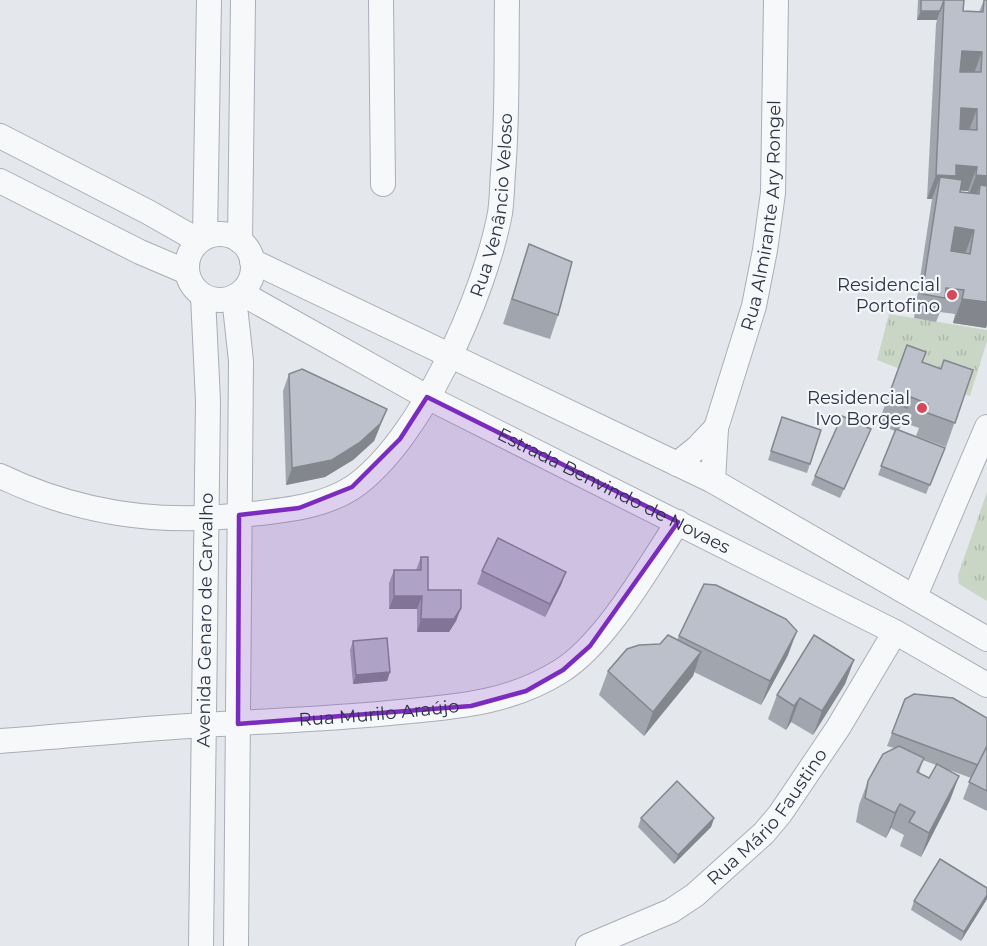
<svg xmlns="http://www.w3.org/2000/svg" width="987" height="946" viewBox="0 0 987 946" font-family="Montserrat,sans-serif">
  <defs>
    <pattern id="grass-tufts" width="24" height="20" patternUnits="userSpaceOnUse" patternTransform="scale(1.5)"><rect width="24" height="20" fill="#c9d6c5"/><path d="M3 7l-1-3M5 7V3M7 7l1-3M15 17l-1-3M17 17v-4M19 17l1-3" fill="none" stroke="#adb8ab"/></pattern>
  </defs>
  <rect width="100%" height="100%" fill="#e4e7ec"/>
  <g fill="url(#grass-tufts)">
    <path d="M889,314L987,330V341L970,396L877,360Z"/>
    <path d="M987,492V601L959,584L958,575Z"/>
  </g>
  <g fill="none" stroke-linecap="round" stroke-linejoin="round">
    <defs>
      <g id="minor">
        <path d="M381,0L383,184"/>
        <path d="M0,136L148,212L199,241"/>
        <path d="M0,181L140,252L187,272"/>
        <circle cx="220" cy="267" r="33"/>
        <path d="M205,237L209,0"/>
        <path d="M240,241L243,0"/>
        <path d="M252,261L713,481L987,639"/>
        <path id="s1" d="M241,293L427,397L895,632L987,685"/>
        <path d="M234,297L241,361L236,946"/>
        <path d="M677,464L697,448L716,428"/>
        <path id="s2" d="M0,476C73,511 153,524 234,516C273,511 317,510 352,488C421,441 485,294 500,213C502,200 502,186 503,172C508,115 506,57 507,0"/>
        <path id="s3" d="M713,481L716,428L754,306L765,250L773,193L776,0"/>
        <path d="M915,596L987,427"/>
        <path id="s4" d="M0,741C68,736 136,729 204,725C266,721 328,719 390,713C451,707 507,705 561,671C606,643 649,566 678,522"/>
        <path id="s5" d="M201,946L208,401L203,296"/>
        <path id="s6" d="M588,946L671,911L695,895L764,833L780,814L838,728L895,632"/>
      </g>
    </defs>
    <use href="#minor" stroke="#a9aeb7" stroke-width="26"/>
    <use href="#minor" stroke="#f7f8fa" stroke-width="24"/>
  </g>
  <g fill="#a1a5ae" fill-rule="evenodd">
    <path d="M918,0H964L963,11L979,12L984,0H987V325L986,328L953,323L955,314L940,312L936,322L914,318L932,199H927L936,24L937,20H917ZM960,190L968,191V193L960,192Z"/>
    <path d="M529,244L558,315L550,339L503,324Z"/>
    <path d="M907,345L922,362L941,369L973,370L946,447L916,436L919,428L902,422L899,430L945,448L926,494L878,475L895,431L878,424Z"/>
    <path d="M289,374L387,409L374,441L353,460L325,477L286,485L283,391Z"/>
    <path d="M782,417L821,430L807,473L768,460Z"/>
    <path d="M871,429L840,498L811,485L815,476Z"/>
    <path d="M421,557L428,590L461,608L456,621L449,632H417V609H389V583L394,570H416Z"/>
    <path d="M482,571L566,572L561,585L545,617L477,584Z"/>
    <path d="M679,636L788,655L761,705L694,672L693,676L644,736L599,695L608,671L660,644L677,640Z"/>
    <path d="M353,641L390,672L387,681L353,684L350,650Z"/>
    <path d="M854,660L845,684L813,735L791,722L786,730L768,719L777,695Z"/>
    <path d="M905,699L987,718V811L963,799L971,778L944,768L959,776L950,800L921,857L900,846L904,835L891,828L886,838L856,822L859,805L868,781L894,748L887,746ZM923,760L936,765L929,778L919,773Z"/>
    <path d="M641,818H714L711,827L674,864L638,827Z"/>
    <path d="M987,899L961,941L911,910L914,901Z"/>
  </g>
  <g fill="#83868d">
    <path d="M921,11H940L937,20H917Z"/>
    <path d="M962,51L982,52L973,76L953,75Z"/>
    <path d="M961,108L977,109L968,133H952Z"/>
    <path d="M956,165L977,167L968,191L951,190L940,177L932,199H927L936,175Z"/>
    <path d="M976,175L987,176V200L979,194L980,185L975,200L967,199Z"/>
    <path d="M955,227L974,230L965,254L946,251Z"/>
    <path d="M962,299L987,302V325L986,328L953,323Z"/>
    <path d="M387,409L374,441L353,460L325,477L286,485L292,468Z"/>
    <path d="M566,572L561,585L545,617L550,604Z"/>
    <path d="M394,596H422L417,609H389Z"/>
    <path d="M461,608L456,621L449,632H417L421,619Z"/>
    <path d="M797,631L788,655L761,705L770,681Z"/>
    <path d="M701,652L693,676L644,736L653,712Z"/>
    <path d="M854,660L845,684L813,735L822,711Z"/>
    <path d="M390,672L387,681L353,684L356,675Z"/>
    <path d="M800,698L791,722L786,730L794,706Z"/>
    <path d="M959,776L950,800L921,857L929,833Z"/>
    <path d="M900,804L891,828L886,838L895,813Z"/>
    <path d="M714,818L711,827L674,864L678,855Z"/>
    <path d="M987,895V899L961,941L964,932Z"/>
  </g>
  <g fill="#bbc0ca" stroke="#83868d" stroke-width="1.5" fill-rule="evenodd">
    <path d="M921,0H960H944L940,11H921Z"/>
    <path d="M944,0H964L963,11L983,12L984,0H987V176L976,175L977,167L956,165V176L936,175ZM962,51L982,52L981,72H960ZM961,108L977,109V130L960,129Z"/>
    <path d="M940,177L962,180L960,192L979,194L980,185L987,186V302L962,299L964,290L946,288L945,298L922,294ZM955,227L974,230L970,254L951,251Z"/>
    <path d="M529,244L572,262L558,315L512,299Z"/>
    <path d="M907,345L926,352L922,362L941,369L944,360L973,370L955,423L925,412L928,404L911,397L907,408L887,400Z"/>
    <path d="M302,369L387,409L380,424L359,443L332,460L292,468L289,374Z"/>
    <path d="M842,416L871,429L844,489L815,476Z"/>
    <path d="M782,417L821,430L810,464L771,451Z"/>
    <path d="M896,429L945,448L930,485L881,466Z"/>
    <path d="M498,538L566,572L550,604L482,571Z"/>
    <path d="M421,557H428V590H461V608L454,619H421L422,596H394V570H421Z"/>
    <path d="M704,584L716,585L786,619L797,631L770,681L679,636Z"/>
    <path d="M668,635L701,652L653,712L608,671L627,649L639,645L660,644Z"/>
    <path d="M814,635L854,660L822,711L800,698L794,706L777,695Z"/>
    <path d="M387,638L390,672L356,675L353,641Z"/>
    <path d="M914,694L953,698L987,718V746L978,765L892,733L905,699Z"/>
    <path d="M899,746L924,758L917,772L929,778L937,764L959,776L929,833L909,822L915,812L900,804L895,813L865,798L868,781L883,754Z"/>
    <path d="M987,746V791L969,782Z"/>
    <path d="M677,781L714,818L678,855L641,818Z"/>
    <path d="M940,859L987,888V895L964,932L914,901Z"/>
  </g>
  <path fill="#7b2cbf" fill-opacity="0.2" stroke="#7b2cbf" stroke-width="4.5" stroke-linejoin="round" d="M427,397L678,522L590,646L563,670L526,691L471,706L238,724L239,515L299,508L352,487L400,439Z"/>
  <g fill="#d1495b" stroke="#f4f6f9" stroke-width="2">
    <circle cx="952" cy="295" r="6"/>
    <circle cx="922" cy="408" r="6"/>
  </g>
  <g text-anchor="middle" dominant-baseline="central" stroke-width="4.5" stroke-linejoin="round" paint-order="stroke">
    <g font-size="18" fill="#2b3445" stroke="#f4f6f9">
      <text stroke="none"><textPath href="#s2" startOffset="687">Rua Venâncio Veloso</textPath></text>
      <text stroke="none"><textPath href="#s3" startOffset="272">Rua Almirante Ary Rongel</textPath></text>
      <text stroke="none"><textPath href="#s1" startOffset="422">Estrada Benvindo de Novaes</textPath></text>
      <text stroke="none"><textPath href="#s5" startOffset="326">Avenida Genaro de Carvalho</textPath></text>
      <text stroke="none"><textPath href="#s4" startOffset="380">Rua Murilo Araújo</textPath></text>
      <text stroke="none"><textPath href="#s6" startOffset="226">Rua Mário Faustino</textPath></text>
    </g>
    <g font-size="18" fill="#2b3445" stroke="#f4f6f9" text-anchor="end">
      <text x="940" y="285">Residencial<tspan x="940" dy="21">Portofino</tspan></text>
      <text x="910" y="398">Residencial<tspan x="910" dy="21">Ivo Borges</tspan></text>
    </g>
  </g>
</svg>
